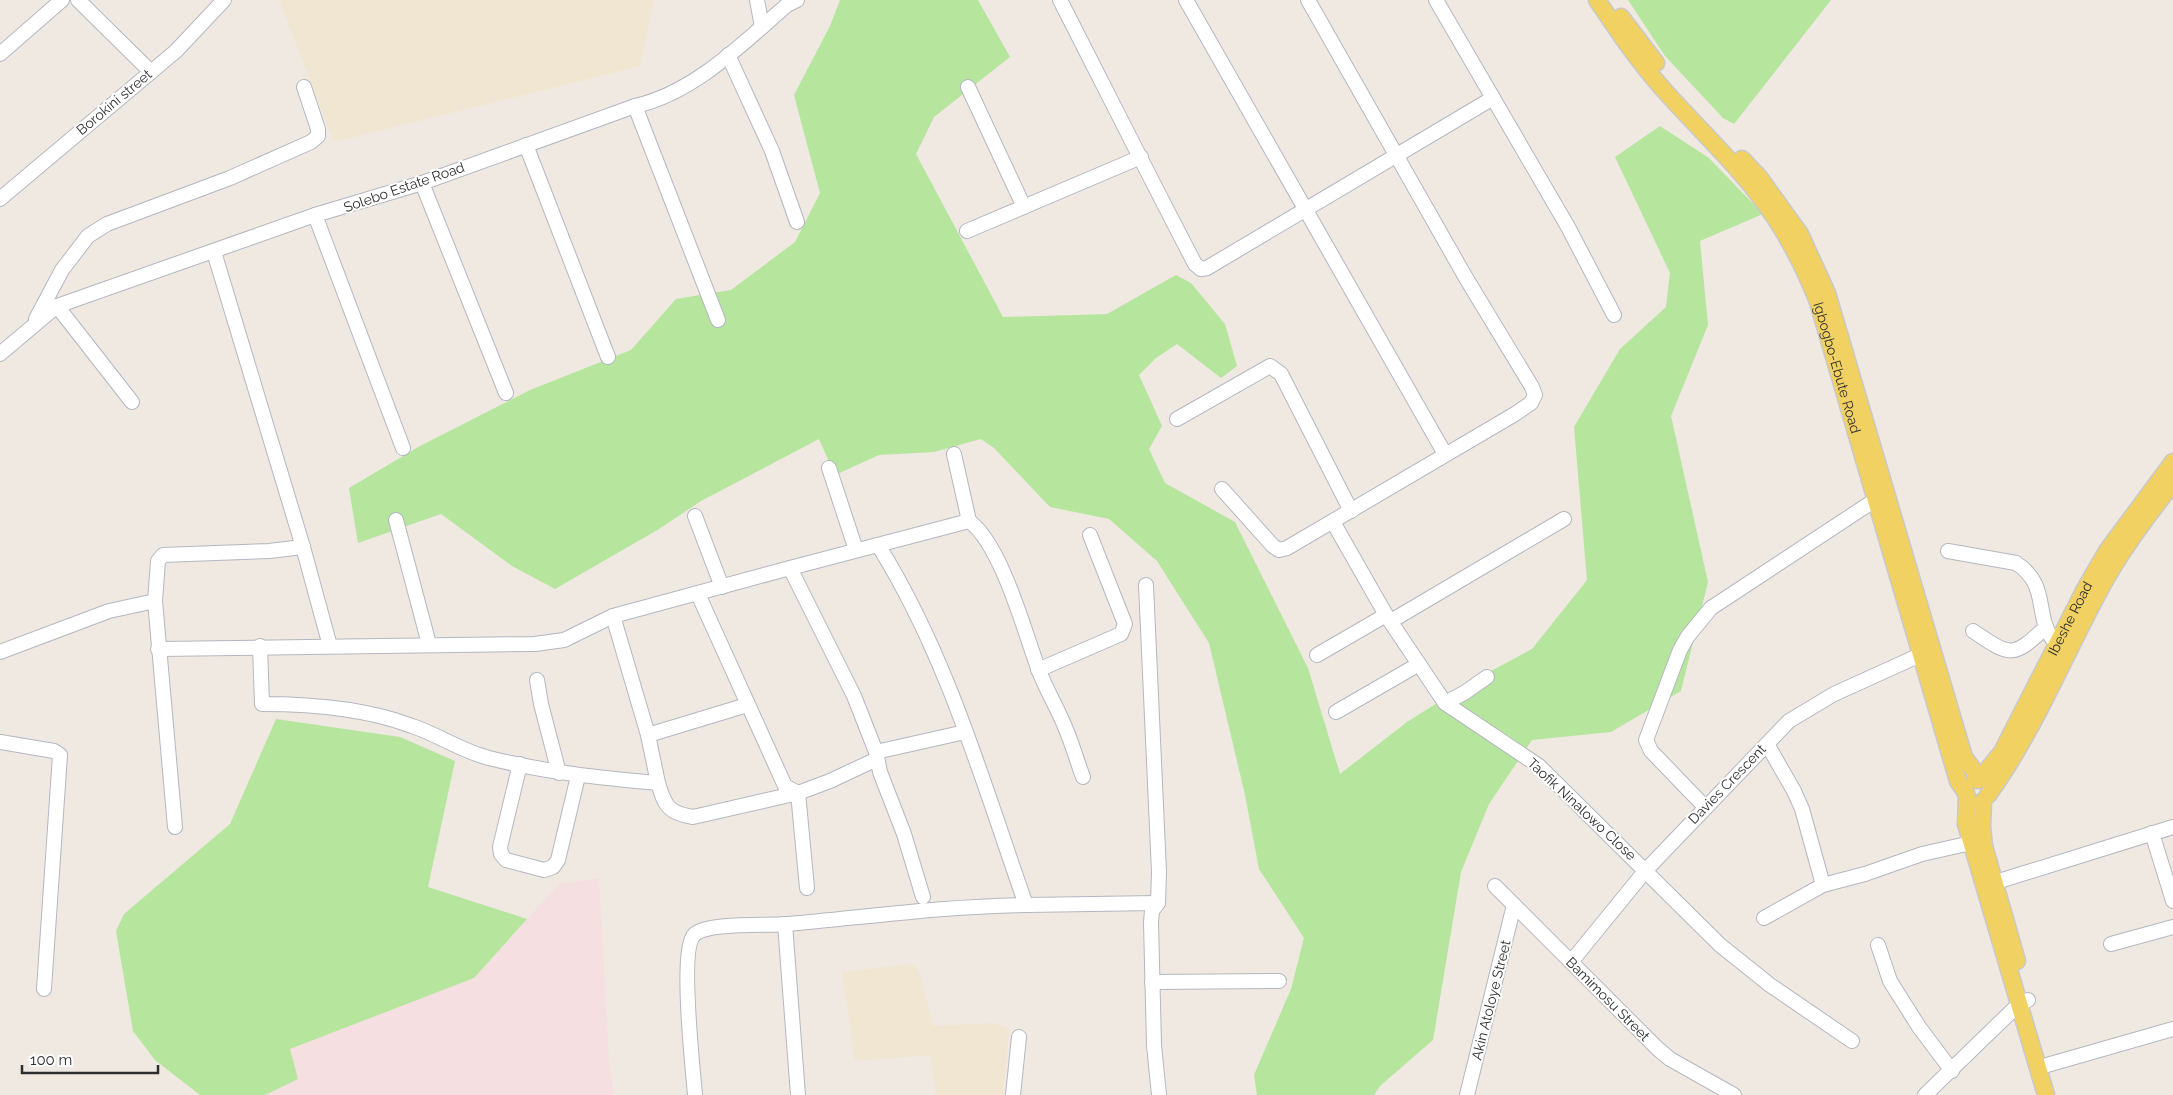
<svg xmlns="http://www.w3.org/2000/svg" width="2173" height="1095" viewBox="0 0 2173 1095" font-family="Raleway,sans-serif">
  <rect width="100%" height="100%" fill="#efe9e1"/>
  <g fill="#f0e6d1">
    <path d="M279,0H654L640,66L334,142Z"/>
    <path d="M912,964L920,974L933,1026L995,1023L1009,1029L1003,1095H936L930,1055L855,1061L842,972Z"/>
  </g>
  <path fill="#f5dfe0" d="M599,878L609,1060L614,1095H265L298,1079L290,1049L474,978L559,884Z"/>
  <g fill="#b6e59e">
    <path d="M840,0H978L1010,57L934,117L916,154L1003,317L1107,314L1176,275L1191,283L1225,324L1237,366L1221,378L1177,344L1156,358L1139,375L1162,426L1149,449L1165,483L1235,522L1308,668L1340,774L1407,722L1467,684L1532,649L1587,580L1574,427L1620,349L1666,307L1670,273L1615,157L1660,126L1709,158L1763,214L1700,241L1708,325L1671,416L1708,582L1681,691L1611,732L1532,740L1489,804L1461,872L1433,1040L1380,1086L1374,1095H1257L1254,1075L1291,989L1304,938L1259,869L1245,795L1209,643L1157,561L1109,519L1050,507L994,448L981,439L934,452L879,455L835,475L819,439L701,501L659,529L555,589L512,566L441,514L358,543L349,488L420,446L530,390L631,350L676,299L731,290L795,242L820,193L794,95L830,26Z"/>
    <path d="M1628,0H1831L1734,124L1723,118L1665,56Z"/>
    <path d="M276,719L400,737L455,761L428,887L527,919L474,978L290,1049L298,1079L265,1095H200L155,1060L133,1031L116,931L124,914L230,824Z"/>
  </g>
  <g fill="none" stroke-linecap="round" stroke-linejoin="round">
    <defs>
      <g id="minor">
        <path d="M78,0L151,72"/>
        <path d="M757,0L762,27"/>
        <path d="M1060,0C1105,88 1149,176 1195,264L1201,269L1207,268L1493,98"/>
        <path d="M1186,0L1445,454"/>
        <path d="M1436,0L1568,227L1614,315"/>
        <path d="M0,54L62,0"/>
        <path d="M728,55L772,151L797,222"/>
        <path d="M968,87L1024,207"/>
        <path d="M635,106L718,320"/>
        <path d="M526,145L608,357"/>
        <path d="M422,183L506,393"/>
        <path d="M0,199L176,51L224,0"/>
        <path d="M315,215L403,448"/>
        <path d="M967,231L1141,157"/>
        <path d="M214,252L303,547L330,646"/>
        <path d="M57,306L132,402"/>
        <path d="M36,319L62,270L88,236L107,224L230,178L311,142L318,136V129L304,87"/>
        <path d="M0,354L57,306L315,215L422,183L635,106C694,93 743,43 787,5L797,0"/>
        <path d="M1177,419L1270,366L1281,374L1351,511"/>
        <path d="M954,454L969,521"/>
        <path d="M829,468L856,550"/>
        <path d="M1222,489L1273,546L1279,550L1287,548L1515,414L1531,403L1535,395L1532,387L1466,278L1308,0"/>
        <path d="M695,516L722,587"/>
        <path d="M396,520L429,644"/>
        <path d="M1333,522L1386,615L1445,703L1539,766L1720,945L1770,985L1852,1041"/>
        <path d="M878,545C947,655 983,783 1026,905"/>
        <path d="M1948,551L2016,563C2052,586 2032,620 2057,644"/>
        <path d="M790,568L854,696L876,752L965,732"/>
        <path d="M1146,585L1159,872L1158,903L1152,911L1151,922L1154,1045L1159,1095"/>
        <path d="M698,594L785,786L798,793L830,781L877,759"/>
        <path d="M1391,621L1564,519"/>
        <path d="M1973,631C2011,657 2013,658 2046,627"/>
        <path d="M260,646L262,704C312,704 365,708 412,726C439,735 461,751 489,758C544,772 601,778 658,783L648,735L613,616"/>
        <path d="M158,649L535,644L564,640L613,616L790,568L969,521C1001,544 1024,630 1038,668C1045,688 1057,707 1065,727C1072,743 1077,761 1083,777"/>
        <path d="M0,652L109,611L155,601"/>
        <path d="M1317,655L1386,615"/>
        <path d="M1038,670L1121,634L1125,624L1090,535"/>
        <path d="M537,680L541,704L559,773"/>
        <path d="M1445,703L1464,693L1487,677"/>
        <path d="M1336,712L1419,664"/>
        <path d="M648,735L747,705"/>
        <path d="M0,742L54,751L60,755L44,989"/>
        <path d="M1767,744L1794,791L1802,809L1823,885"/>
        <path d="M876,752L880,772L904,834L923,897"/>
        <path d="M520,764L500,847L501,854L506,860L544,870L553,867L558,860L578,776"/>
        <path d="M658,783C665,806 668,813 693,817L798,793L807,888"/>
        <path d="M1705,807L1651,751L1646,740L1680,650L1688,636L1711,608L1875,500"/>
        <path d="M175,827L155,601L158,561L163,555L269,551L303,547"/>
        <path d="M2152,833L2173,901"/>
        <path d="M1996,882L2173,827"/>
        <path d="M1495,886L1658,1049L1670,1059L1734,1095"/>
        <path d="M1764,918L1823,885L1865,874L1922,854L1971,843"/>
        <path d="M785,924L798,1095"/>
        <path d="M2111,944L2173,927"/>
        <path d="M1878,945L1890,981L1919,1027L1952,1071"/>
        <path d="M1571,962L1646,870L1789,721L1834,694L1929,651"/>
        <path d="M1152,982L1279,981"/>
        <path d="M2047,1065L2173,1029"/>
        <path d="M695,1095C693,1070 679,947 695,934C709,922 768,926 788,924C867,917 946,906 1026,905C1070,904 1114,904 1158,903"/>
        <path d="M1013,1095L1019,1037"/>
        <path d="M1467,1095L1514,905"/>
        <path d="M1925,1095L2019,1004L2028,1000"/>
      </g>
      <g id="major">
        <path id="s1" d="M1597,0C1618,31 1638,61 1663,89C1701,132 1746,172 1777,221C1794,247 1807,274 1818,302L1958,781L1966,793"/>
        <path d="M1621,17L1656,63"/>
        <path d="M1742,159L1759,177L1800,234L1827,293L1964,757L1975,772L1976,780"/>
        <path id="s2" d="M1979,780L2002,752L2085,589L2107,551L2173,462"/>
        <path d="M1988,795C2032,734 2061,663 2096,597C2117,556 2145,519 2173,483"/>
        <path d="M1967,797L1966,824L2046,1095"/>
        <path d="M1983,801L1982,827L1984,846L2017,961"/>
      </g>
    </defs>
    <use href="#minor" stroke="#b4b7c1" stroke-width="16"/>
    <use href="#major" stroke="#c9c9c9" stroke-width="19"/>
    <use href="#minor" stroke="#fff" stroke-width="14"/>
    <use href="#major" stroke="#f2d163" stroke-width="16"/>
  </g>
  <g text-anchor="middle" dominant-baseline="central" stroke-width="4" stroke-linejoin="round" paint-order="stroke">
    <g font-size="14" fill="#2e2e2e" stroke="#fff">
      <text transform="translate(114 102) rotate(-40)">Borokini street</text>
      <text transform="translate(404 187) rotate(-19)">Solebo Estate Road</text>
      <text stroke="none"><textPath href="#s1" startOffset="445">Igbogbo-Ebute Road</textPath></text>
      <text stroke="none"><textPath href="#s2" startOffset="186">Ibeshe Road</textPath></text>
      <text transform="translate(1727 784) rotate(-46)">Davies Crescent</text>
      <text transform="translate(1582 809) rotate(43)">Taofik Ninalowo Close</text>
      <text transform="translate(1608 999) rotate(45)">Bamimosu Street</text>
      <text transform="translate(1491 1000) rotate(-76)">Akin Atoloye Street</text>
    </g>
  </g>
  <path d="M22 1065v8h136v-8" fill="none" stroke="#2e2e2e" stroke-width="2.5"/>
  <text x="30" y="1065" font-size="15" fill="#2e2e2e" stroke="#ffffff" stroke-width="4" paint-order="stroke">100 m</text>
</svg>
